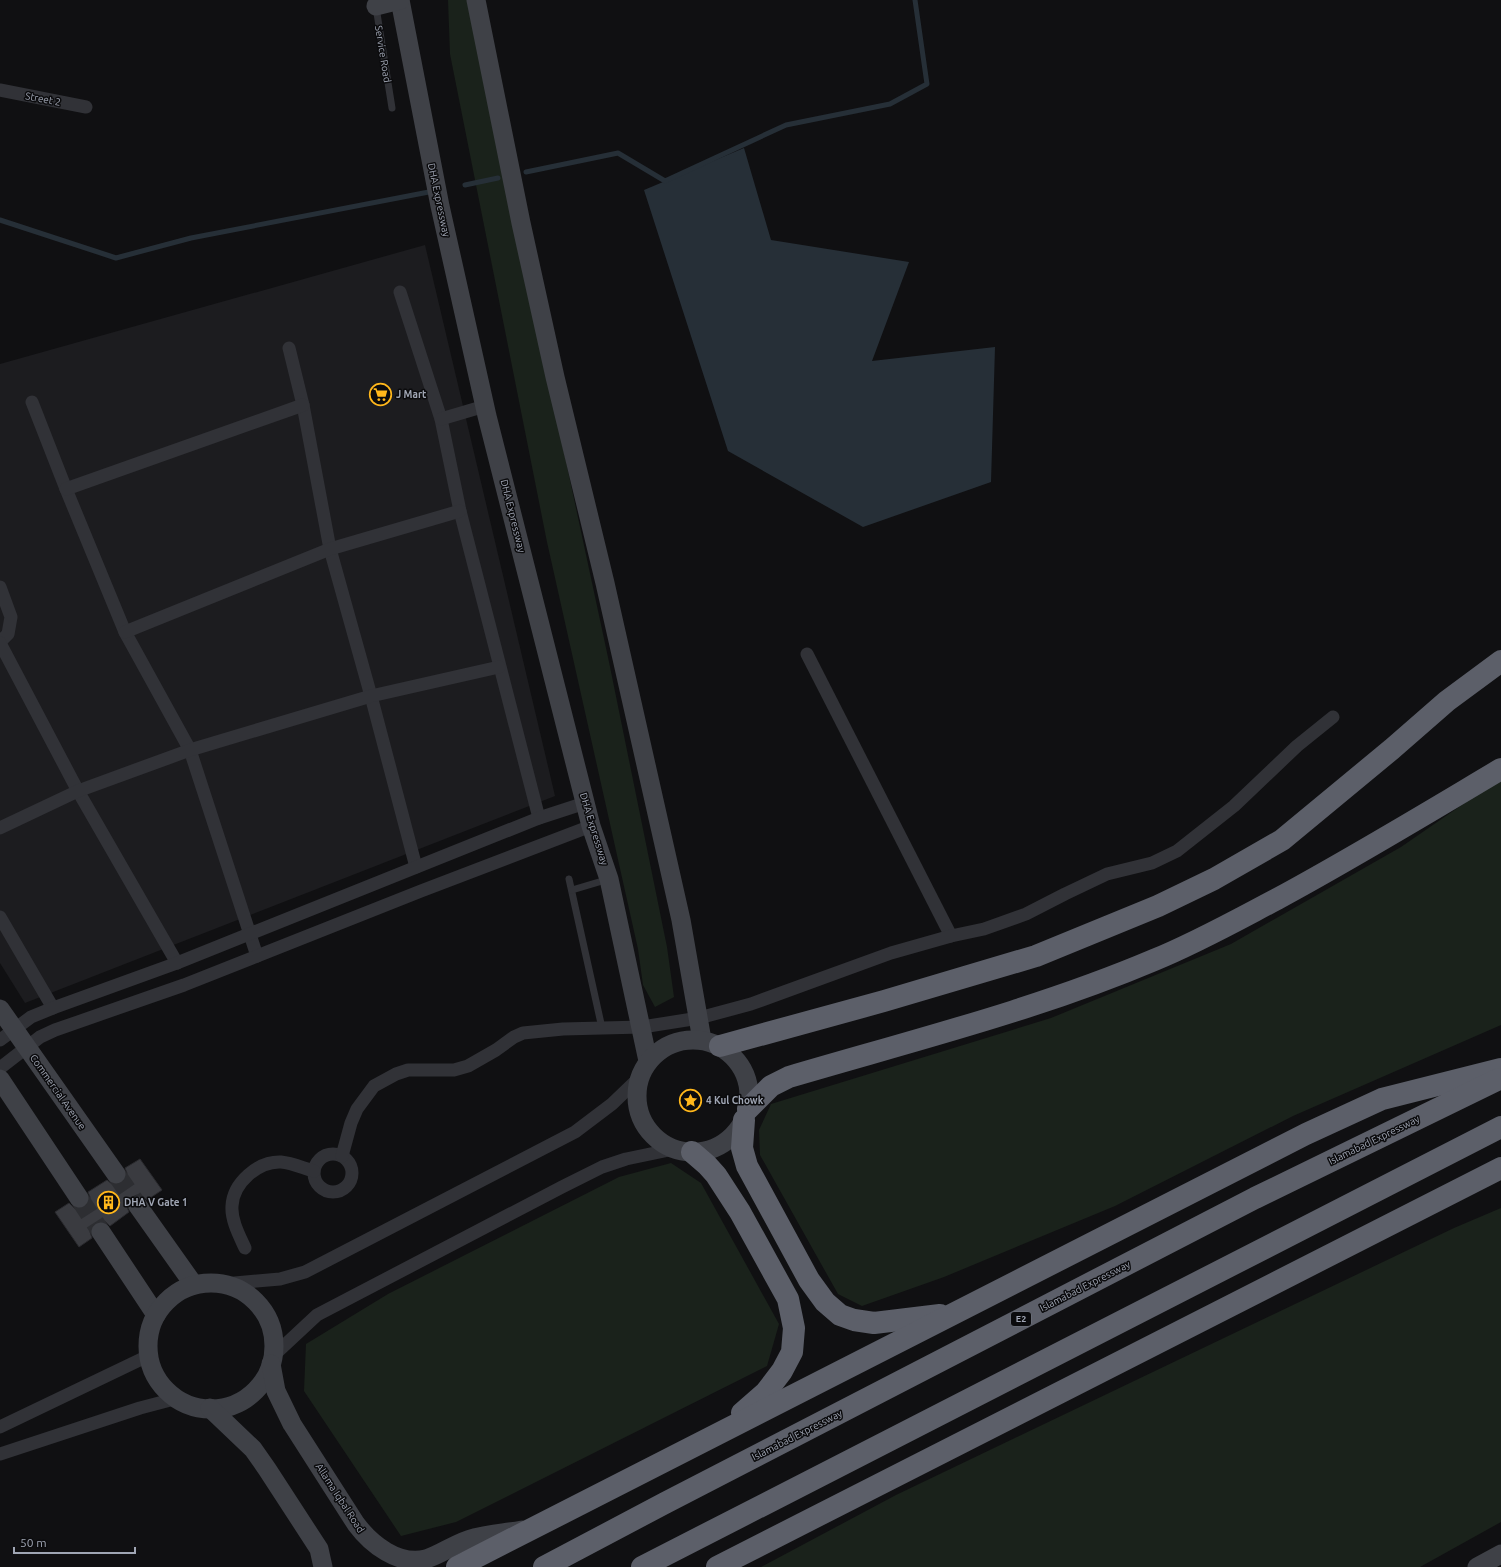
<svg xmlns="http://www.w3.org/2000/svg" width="1501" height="1567" viewBox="0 0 1501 1567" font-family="Ubuntu,sans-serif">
  <rect width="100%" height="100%" fill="#101012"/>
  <path fill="#1c1c1f" d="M425,245L555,796L25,1003L0,963V364Z"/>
  <g fill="#1a221b">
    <path d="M448,0H467L609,662L667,947L674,997L655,1007L643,985L638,949L547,542L450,54Z"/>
    <path d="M1501,778V1025L1293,1116L1115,1206L944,1277L862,1306L838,1294L760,1155L759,1130L771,1104L1051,1018L1231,944L1401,847Z"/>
    <path d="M671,1163L701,1183L779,1324L767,1366L456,1522L401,1536L304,1391L306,1344L388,1294L619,1177Z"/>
    <path d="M1501,1208V1522L1420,1567H761L896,1495L1454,1228Z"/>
  </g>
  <path fill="#262f37" d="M744,148L771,240L909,262L872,361L995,347L991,482L863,527L728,451L644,190Z"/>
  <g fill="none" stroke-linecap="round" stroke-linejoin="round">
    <g stroke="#262f37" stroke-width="5">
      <path d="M526,172L618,153L665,181L786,125L890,104L927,84L915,0"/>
      <path d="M465,185L498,178"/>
      <path d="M0,220L116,258L191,238L434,191"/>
    </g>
  </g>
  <path fill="#3a3b40" stroke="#2a2a2e" d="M140,1159L162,1190L147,1200L142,1196L137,1195L132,1197L128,1202L127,1207L129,1212L110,1226L106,1222L101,1221L95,1223L91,1227L90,1232L92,1238L79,1247L55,1212L69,1203L74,1208L79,1209L85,1207L89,1203L90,1197L88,1192L107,1180L112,1184L117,1185L122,1183L126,1178L127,1173L125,1168Z"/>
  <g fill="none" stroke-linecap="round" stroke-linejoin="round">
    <g stroke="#2d2e32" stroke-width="19" stroke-dasharray="19 10" stroke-linecap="butt">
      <path d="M116,1174L138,1206"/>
      <path d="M79,1198L101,1232"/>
    </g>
    <g stroke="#313237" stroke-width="7">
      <path d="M376,7L392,108"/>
      <path d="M569,879L602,1028"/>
      <path d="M572,890L609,879"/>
    </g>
    <g stroke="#313237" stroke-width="13">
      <path d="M0,90L86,107"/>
      <path d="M400,292L441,419L460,511L539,818"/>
      <path d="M289,348L303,405L330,549L371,696L416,867"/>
      <path d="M32,402L66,489L125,632L190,750L257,956"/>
      <path d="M441,419L485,406"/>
      <path d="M66,489L303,405"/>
      <path d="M0,587L11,617L8,634L0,642"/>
      <path d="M125,632L330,549L460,511"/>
      <path d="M0,643L78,791L177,963"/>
      <path d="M807,654L951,936"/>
      <path d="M0,828L78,791L190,750L371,696L499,667"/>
      <path d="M0,917L53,1008"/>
      <path d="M0,1040L31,1017L53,1008L177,963L539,818L585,803"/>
      <path d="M0,1068L40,1037L55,1030L184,985L421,891L591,826"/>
      <circle cx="333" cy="1173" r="19"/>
      <path d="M342,1156L351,1123L357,1109L374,1086L396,1074L408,1070H454L468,1066L496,1050L514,1037L523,1033L563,1029L642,1027L699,1018L751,1004L891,953L951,936L984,929L1026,914L1065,894L1107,874L1152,863L1177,851L1234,806L1297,746L1333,717"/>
      <path d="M245,1248C239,1235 231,1220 232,1206C233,1183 258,1161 281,1162C292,1163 303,1168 314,1171"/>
      <path d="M224,1284L280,1279L305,1272L575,1132L612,1104L638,1079"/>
      <path d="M273,1356L317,1315L562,1187L602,1167L626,1159L674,1149"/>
      <path d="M0,1427L150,1355"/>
      <path d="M0,1454L140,1408L178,1398"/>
    </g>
    <g stroke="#3f4147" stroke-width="19">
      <path d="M400,0L440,206L487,416L591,826L609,879L648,1061"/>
      <path d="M476,0L521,223L555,377L605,583L681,920L702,1040"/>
      <path d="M376,6L400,0"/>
      <path d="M0,1009L116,1174"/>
      <circle cx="693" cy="1096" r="56"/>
      <path d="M0,1079L79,1198"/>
      <path d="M138,1206L194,1285"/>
      <path d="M101,1232L156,1315"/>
      <circle cx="211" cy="1346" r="63"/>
      <path d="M271,1364L276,1391L292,1424L356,1524C371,1544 398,1566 426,1559C442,1554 457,1542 474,1538C489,1534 506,1533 522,1530"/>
      <path d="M210,1408L253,1449L267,1469L319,1549L323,1567"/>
      <path d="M1477,1567L1501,1554"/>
    </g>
    <g stroke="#5c5f69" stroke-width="22">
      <path d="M720,1046L884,1001L1036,956L1158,906L1214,879L1282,840L1392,749L1447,701L1501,661"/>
      <path d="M748,1109L771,1086L789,1077C911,1041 1036,1010 1154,960C1196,943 1237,920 1277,899C1353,858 1427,813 1501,769"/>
      <path d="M744,1120L742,1148L747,1166L809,1280L825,1302L840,1315L854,1320L874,1323L940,1315"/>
      <path d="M692,1152L707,1165L716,1175L740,1212L788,1299L794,1328L792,1352L782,1371L766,1392L742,1413"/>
      <path d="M457,1567L1306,1134L1382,1099L1501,1069"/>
      <path d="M544,1567L665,1503L1255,1198L1499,1079"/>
      <path d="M642,1567L1501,1127"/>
      <path d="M717,1567L1501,1168"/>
    </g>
  </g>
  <defs>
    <symbol id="supermarket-ring" viewBox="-11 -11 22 22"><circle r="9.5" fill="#0b0b0d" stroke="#ffb71b" stroke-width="1.5"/><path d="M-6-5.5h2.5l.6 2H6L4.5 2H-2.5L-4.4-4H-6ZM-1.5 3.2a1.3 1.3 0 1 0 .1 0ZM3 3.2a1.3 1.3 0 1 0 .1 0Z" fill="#ffb71b"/></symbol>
    <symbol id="sight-ring" viewBox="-11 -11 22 22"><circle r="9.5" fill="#0b0b0d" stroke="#ffb71b" stroke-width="1.5"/><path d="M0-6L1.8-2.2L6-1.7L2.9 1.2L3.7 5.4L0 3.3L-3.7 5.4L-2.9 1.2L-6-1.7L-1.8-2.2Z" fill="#ffb71b"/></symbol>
    <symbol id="building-ring" viewBox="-11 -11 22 22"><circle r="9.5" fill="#0b0b0d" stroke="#ffb71b" stroke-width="1.5"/><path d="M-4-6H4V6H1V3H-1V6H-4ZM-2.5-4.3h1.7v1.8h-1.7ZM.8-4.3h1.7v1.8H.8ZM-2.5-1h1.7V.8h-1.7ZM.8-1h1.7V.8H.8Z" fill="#ffb71b"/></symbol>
  </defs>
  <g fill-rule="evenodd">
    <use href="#supermarket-ring" x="368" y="382" width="25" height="25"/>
    <use href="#sight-ring" x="678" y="1088" width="25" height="25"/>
    <use href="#building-ring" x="96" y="1190" width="25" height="25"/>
  </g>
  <g text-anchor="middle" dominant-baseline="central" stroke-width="3" stroke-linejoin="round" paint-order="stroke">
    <rect fill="#0b0b0d" stroke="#737882" stroke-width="1" x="1011" y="1312" width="20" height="14" rx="3"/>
    <g font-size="9" font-weight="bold" fill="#a0a6b4">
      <text x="1021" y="1319">E2</text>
    </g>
    <g font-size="10" fill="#a0a6b4" stroke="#0b0b0d">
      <text transform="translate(383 54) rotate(81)">Service Road</text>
      <text transform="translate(43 99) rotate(11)">Street 2</text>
      <text transform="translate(439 200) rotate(78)">DHA Expressway</text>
      <text transform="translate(513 516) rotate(76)">DHA Expressway</text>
      <text transform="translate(594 829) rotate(73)">DHA Expressway</text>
      <text transform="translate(58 1092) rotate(55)">Commercial Avenue</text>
      <text transform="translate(1374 1140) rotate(-26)">Islamabad Expressway</text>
      <text transform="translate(1085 1286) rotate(-27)">Islamabad Expressway</text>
      <text transform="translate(797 1435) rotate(-27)">Islamabad Expressway</text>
      <text transform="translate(340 1498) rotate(57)">Allama Iqbal Road</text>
    </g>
    <g font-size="10" font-weight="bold" fill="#a0a6b4" stroke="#0b0b0d" text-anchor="start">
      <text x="396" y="394">J Mart</text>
      <text x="706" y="1100">4 Kul Chowk</text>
      <text x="124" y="1202">DHA V Gate 1</text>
    </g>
  </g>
  <path d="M14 1547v6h121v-6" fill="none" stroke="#a0a6b4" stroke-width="2"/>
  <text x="20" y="1547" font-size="12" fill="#a0a6b4" stroke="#0b0b0d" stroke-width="3" paint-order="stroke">50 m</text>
</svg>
